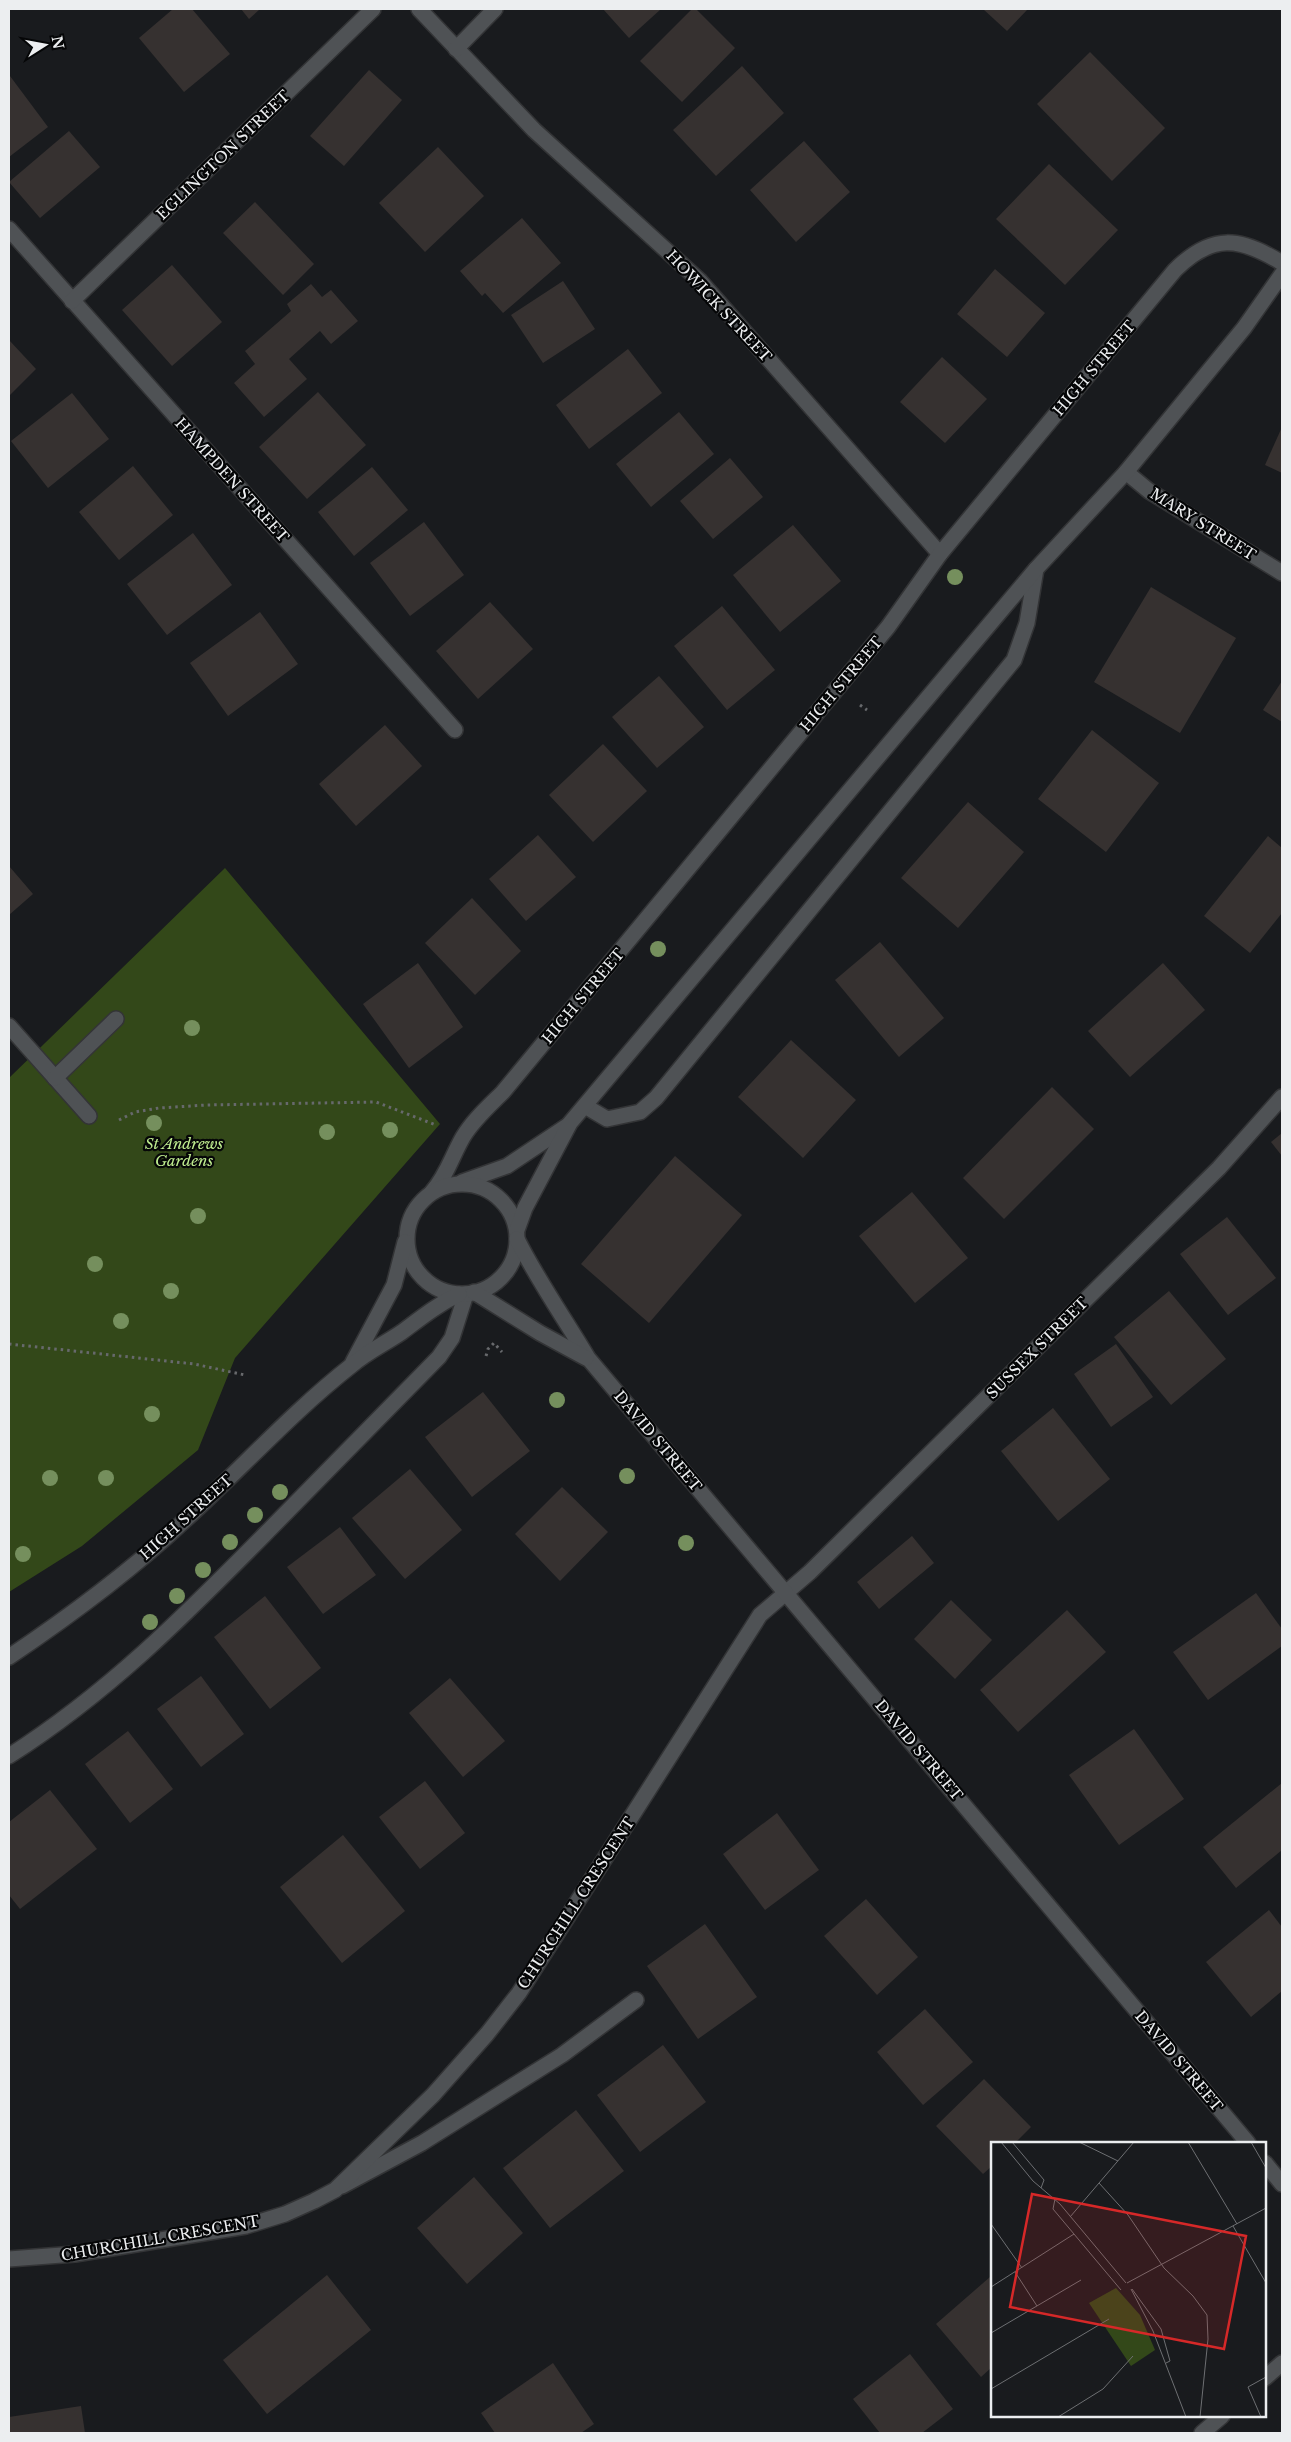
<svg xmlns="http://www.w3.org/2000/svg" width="1291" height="2442" viewBox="0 0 1291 2442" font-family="'Libre Baskerville',serif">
  <rect width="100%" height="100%" fill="#191b1e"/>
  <path fill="#334819" d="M225,868L440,1124L235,1358L198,1450L82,1546L9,1592V1078Z"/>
  <g fill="#363130">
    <path d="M173,9H192L230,54L184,92L139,38Z"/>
    <path d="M241,9H260L249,19Z"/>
    <path d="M603,9H661L629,38Z"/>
    <path d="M692,9H696L735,48L682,102L640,61Z"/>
    <path d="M983,9H1028L1007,31Z"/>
    <path d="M1090,52L1165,128L1112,181L1037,104Z"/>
    <path d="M742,66L784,113L716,176L673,130Z"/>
    <path d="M369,70L402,100L344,166L310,136Z"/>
    <path d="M10,76L48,127L9,157V78Z"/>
    <path d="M69,131L100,167L40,218L9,182Z"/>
    <path d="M804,141L850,192L796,242L750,190Z"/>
    <path d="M438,147L484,196L425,252L379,203Z"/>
    <path d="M1049,164L1118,230L1065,285L996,219Z"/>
    <path d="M255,202L314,264L283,295L223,233Z"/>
    <path d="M522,218L561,263L503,313L485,293L482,296L460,271Z"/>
    <path d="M172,265L222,322L172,366L122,310Z"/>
    <path d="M995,269L1045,313L1007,357L957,314Z"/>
    <path d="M563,281L595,329L543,363L511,315Z"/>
    <path d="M311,284L322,297L331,290L358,321L331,344L320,331L289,359L307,379L264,417L234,383L255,364L245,351L291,311L287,304Z"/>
    <path d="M9,340L36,369L9,396Z"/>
    <path d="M628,349L662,393L589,449L556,405Z"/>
    <path d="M942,357L987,399L945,443L900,402Z"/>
    <path d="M318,392L366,445L307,499L259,447Z"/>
    <path d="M72,393L109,439L48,488L11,441Z"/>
    <path d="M679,412L714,454L651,507L616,464Z"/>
    <path d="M1282,427V473L1265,465Z"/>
    <path d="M730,458L763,497L713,539L680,501Z"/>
    <path d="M133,466L173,515L119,560L79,512Z"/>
    <path d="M372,467L408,510L354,556L318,512Z"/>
    <path d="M424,522L464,575L410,616L370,563Z"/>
    <path d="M793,525L841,581L780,632L733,575Z"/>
    <path d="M193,533L232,585L167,635L127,584Z"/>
    <path d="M1151,587L1236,638L1180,733L1094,682Z"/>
    <path d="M490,602L533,649L478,699L436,651Z"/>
    <path d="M722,606L775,670L727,710L674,646Z"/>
    <path d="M260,612L298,664L228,716L190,663Z"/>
    <path d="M659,676L704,727L657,768L612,717Z"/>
    <path d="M1282,681V722L1263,710Z"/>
    <path d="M385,725L422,766L356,826L319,784Z"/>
    <path d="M1092,730L1159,783L1106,852L1038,799Z"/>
    <path d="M603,744L647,791L593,842L549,795Z"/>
    <path d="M968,802L1024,852L958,928L901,878Z"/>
    <path d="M538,835L576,877L526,921L489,879Z"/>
    <path d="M1268,836L1282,848V913L1250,953L1204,916Z"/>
    <path d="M9,866L33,894L9,915Z"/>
    <path d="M472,898L521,951L475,995L425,943Z"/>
    <path d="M880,942L944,1018L899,1057L835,980Z"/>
    <path d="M418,963L463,1027L409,1068L363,1004Z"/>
    <path d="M1163,963L1205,1010L1130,1077L1088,1031Z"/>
    <path d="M791,1040L856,1100L803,1158L738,1097Z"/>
    <path d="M1052,1087L1094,1129L1004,1219L963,1178Z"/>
    <path d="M1282,1133V1156L1271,1142Z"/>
    <path d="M675,1156L742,1215L649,1323L581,1264Z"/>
    <path d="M912,1192L968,1258L915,1303L859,1236Z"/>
    <path d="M1227,1217L1276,1278L1228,1315L1180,1254Z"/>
    <path d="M1169,1291L1226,1359L1171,1405L1114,1337Z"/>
    <path d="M1116,1344L1153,1397L1111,1427L1074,1374Z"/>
    <path d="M483,1392L530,1451L472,1497L425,1437Z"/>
    <path d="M1053,1408L1110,1479L1058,1521L1001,1451Z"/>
    <path d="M410,1469L462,1530L405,1579L352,1518Z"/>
    <path d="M562,1487L608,1532L560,1581L515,1534Z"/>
    <path d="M340,1527L376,1575L323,1614L287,1567Z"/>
    <path d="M912,1536L934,1563L879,1609L857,1582Z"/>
    <path d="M1256,1593L1282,1629V1646L1208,1700L1173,1652Z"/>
    <path d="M265,1596L321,1668L270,1709L214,1637Z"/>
    <path d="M951,1600L992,1640L955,1679L914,1639Z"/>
    <path d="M1067,1610L1106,1652L1018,1732L980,1690Z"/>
    <path d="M201,1676L244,1734L201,1767L157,1709Z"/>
    <path d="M450,1678L505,1741L463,1777L409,1713Z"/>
    <path d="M1134,1729L1184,1799L1119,1845L1069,1775Z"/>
    <path d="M128,1731L173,1789L130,1823L85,1764Z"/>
    <path d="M425,1781L465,1833L420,1869L379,1817Z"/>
    <path d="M1282,1783V1850L1236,1888L1203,1847Z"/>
    <path d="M50,1790L97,1849L20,1909L9,1895V1822Z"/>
    <path d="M777,1813L819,1870L765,1910L723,1854Z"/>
    <path d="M343,1835L405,1911L342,1963L280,1887Z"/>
    <path d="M866,1899L918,1957L877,1995L824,1936Z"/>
    <path d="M1269,1910L1282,1927V1991L1251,2017L1206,1962Z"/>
    <path d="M705,1924L757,1997L698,2039L647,1966Z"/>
    <path d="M925,2009L973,2062L923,2105L877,2052Z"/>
    <path d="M663,2045L706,2102L640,2152L597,2095Z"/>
    <path d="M984,2079L1031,2127L1015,2143H992V2166L983,2174L936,2126Z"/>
    <path d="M576,2110L624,2171L550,2228L503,2168Z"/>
    <path d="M474,2177L523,2233L467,2284L417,2228Z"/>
    <path d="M327,2275L371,2330L267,2414L223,2360Z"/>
    <path d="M990,2277L992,2279V2367L981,2377L936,2324Z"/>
    <path d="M910,2354L953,2409L922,2433H880L853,2399Z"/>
    <path d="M553,2363L594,2424L581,2433H495L481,2413Z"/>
    <path d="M81,2406L85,2433H9V2417Z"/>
  </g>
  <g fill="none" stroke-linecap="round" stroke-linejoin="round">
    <defs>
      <g id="lane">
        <path d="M585,1106L607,1119L640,1112L656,1098L1014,660L1027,623L1036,569"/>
        <path d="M342,2186L422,2143L562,2055L636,2000"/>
      </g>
      <g id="street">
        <path d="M419,9L534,130L700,281L940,554"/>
        <path d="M456,49L495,9"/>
        <path d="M9,229L455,730"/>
        <path d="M72,301L373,9"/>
        <path d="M1126,472L1149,491L1282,573"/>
        <path d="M9,1026L89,1116"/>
        <path d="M55,1078L116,1019"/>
        <path d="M432,1192C447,1175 452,1156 463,1137C473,1120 489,1106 503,1092L888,627L940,554L1175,270C1212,233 1240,237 1282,263"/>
        <path d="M9,1756C111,1691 187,1613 271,1528C327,1471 383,1414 439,1357L452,1338L466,1294"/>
        <path d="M9,2259L75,2254L246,2226L285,2214L314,2201L335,2190L433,2095L487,2034L519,1993L760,1615L810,1572L1219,1168L1282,1097"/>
        <path d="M1265,2378L1282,2363"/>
        <path d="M1202,2433L1222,2416"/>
      </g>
      <g id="secondary">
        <path d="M462,1182L507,1166L567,1126"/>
        <circle cx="462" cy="1239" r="55"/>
        <path d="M517,1230L525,1208L570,1123L1036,569L1126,472L1244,328L1282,274"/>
        <path d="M517,1239C538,1281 565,1319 588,1358L1248,2143"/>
        <path d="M474,1292L540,1333L586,1358"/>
        <path d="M353,1362L394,1285L405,1242"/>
        <path d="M9,1657C70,1616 131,1571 185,1520C241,1469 292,1412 352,1365C367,1352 386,1343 402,1332C422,1317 437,1305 459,1294"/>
        <path d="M1265,2163L1282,2184"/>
      </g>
    </defs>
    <use href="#lane" stroke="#333436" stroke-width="18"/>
    <use href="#street" stroke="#333436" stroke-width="18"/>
    <use href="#secondary" stroke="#333436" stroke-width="18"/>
    <g stroke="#67696c" stroke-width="3" stroke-dasharray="2.5 4" stroke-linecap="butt">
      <path d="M860,705L867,710"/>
      <path d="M119,1120L135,1112L159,1108L207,1105L376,1102L436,1125"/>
      <path d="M9,1344L194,1364L245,1375"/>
      <path d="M486,1356L488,1349L494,1343L502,1352"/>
    </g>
    <use href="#lane" stroke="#4f5255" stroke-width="15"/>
    <use href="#street" stroke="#4f5255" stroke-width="15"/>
    <use href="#secondary" stroke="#4f5255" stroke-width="15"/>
  </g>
  <g fill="#758f5d">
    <circle cx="955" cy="577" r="8"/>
    <circle cx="658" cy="949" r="8"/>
    <circle cx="192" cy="1028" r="8"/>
    <circle cx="154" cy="1123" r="8"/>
    <circle cx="390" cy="1130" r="8"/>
    <circle cx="327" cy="1132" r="8"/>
    <circle cx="198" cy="1216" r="8"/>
    <circle cx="95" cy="1264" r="8"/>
    <circle cx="171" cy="1291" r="8"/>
    <circle cx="121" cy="1321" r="8"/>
    <circle cx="557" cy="1400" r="8"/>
    <circle cx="152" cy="1414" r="8"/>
    <circle cx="627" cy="1476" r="8"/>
    <circle cx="50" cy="1478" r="8"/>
    <circle cx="106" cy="1478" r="8"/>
    <circle cx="280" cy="1492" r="8"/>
    <circle cx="255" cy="1515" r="8"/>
    <circle cx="230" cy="1542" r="8"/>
    <circle cx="686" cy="1543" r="8"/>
    <circle cx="23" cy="1554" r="8"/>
    <circle cx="203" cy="1570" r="8"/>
    <circle cx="177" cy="1596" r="8"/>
    <circle cx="150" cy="1622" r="8"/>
  </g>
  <g text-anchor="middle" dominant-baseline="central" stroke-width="4.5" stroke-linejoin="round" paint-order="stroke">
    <g font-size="15" fill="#eceef0" stroke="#050607">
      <text transform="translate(223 155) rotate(-44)">EGLINGTON STREET</text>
      <text transform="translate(719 306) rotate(47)">HOWICK STREET</text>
      <text transform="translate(1094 368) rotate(-50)">HIGH STREET</text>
      <text transform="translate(232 480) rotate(48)">HAMPDEN STREET</text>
      <text transform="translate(1203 524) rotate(32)">MARY STREET</text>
      <text transform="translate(841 684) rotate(-50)">HIGH STREET</text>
      <text transform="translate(583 996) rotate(-50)">HIGH STREET</text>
      <text transform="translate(1037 1348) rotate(-45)">SUSSEX STREET</text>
      <text transform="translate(658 1441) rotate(50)">DAVID STREET</text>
      <text transform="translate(186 1517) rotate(-42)">HIGH STREET</text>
      <text transform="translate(919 1750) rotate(50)">DAVID STREET</text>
      <text transform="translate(576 1903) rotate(-57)">CHURCHILL CRESCENT</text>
      <text transform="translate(1179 2061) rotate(50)">DAVID STREET</text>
      <text transform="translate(160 2238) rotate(-10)">CHURCHILL CRESCENT</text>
    </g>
    <g font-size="15" font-style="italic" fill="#c0ee90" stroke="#050607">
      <text x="184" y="1143">St Andrews<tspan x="184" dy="17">Gardens</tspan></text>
    </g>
  </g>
  <g transform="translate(991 2142)">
    <rect width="275" height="275" fill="#191b1e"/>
    <path d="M125,146L149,173L164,208L140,224L98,161Z" fill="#334819"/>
    <path fill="none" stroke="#6d6f72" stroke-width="1" d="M10,0L42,39L69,62L135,141M21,0L53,38L50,46M88,0L127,19M197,0L246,82M260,0L275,26M108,41L137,73L173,126L202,154L216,173L217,197L209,275M64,57L62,67L130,148M79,75L143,0M0,82L31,126M242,84L275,141M24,130L46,164M136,141L275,66M0,145L83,92M140,147L162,189L195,275M141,147L170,187L179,219L175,221M0,191L90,138M0,247L118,177M67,275L112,247L142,214M270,275L257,245L275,235"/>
    <path fill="#d62828" fill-opacity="0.15" stroke="#d62828" stroke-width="2.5" d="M41,52L255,94L233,207L19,165Z"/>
    <rect width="275" height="275" fill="none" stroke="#eceef0" stroke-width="2.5"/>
  </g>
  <rect width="1291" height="2442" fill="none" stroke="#eceef0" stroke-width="20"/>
  <g transform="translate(45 45) rotate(79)" stroke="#050607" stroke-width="4" paint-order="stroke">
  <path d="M0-4L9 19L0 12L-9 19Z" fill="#eceef0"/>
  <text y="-8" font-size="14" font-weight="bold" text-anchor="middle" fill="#eceef0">N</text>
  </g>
</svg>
